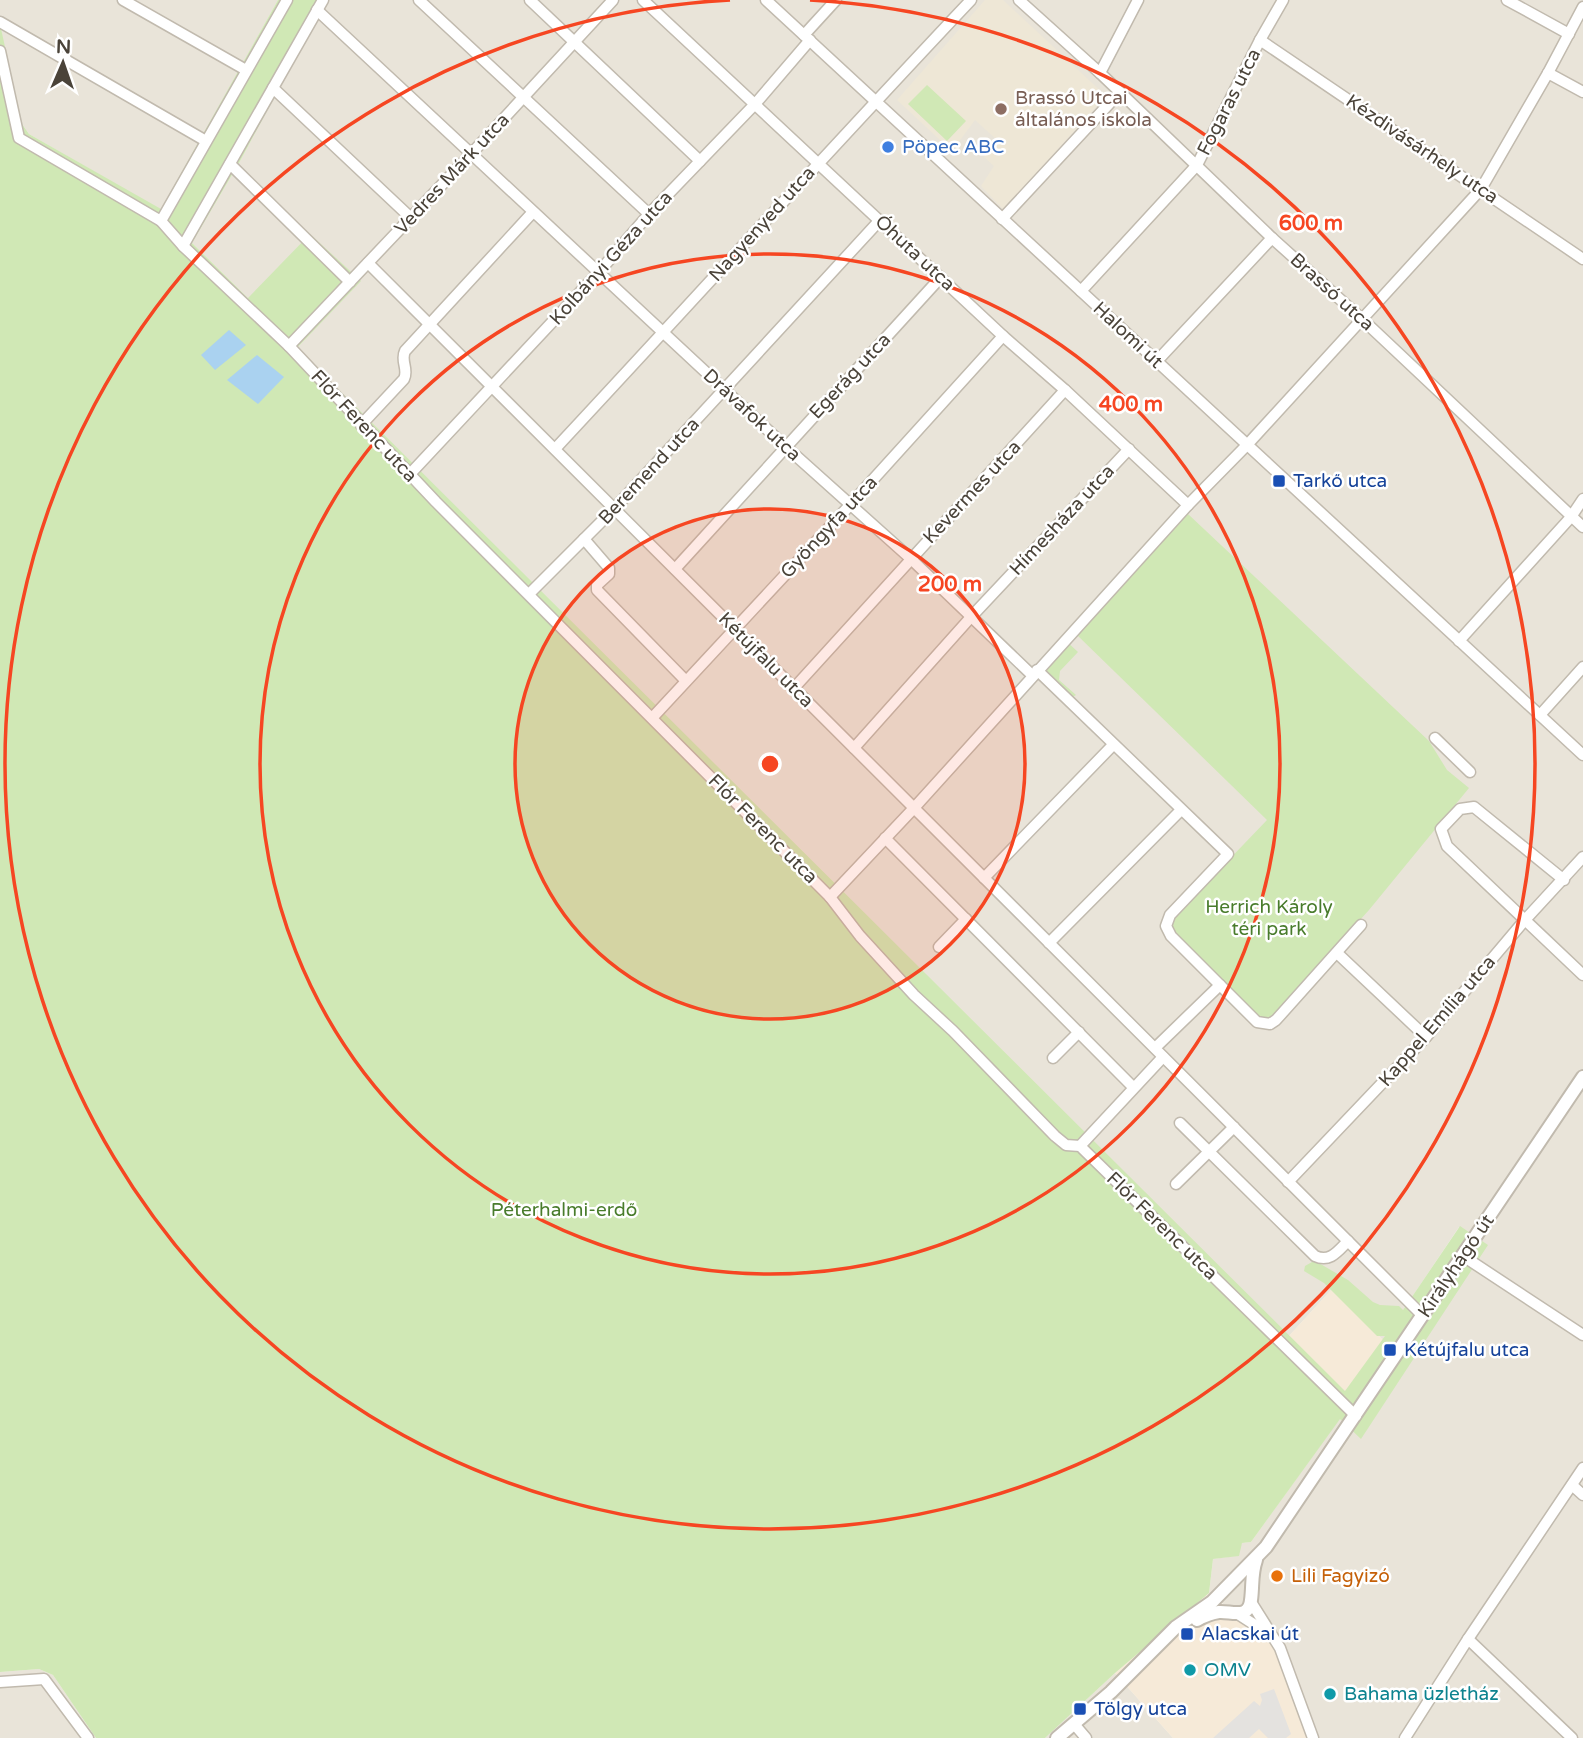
<svg xmlns="http://www.w3.org/2000/svg" width="1583" height="1738" viewBox="0 0 1583 1738" font-family="'Varela Round',sans-serif">
  <rect width="100%" height="100%" fill="#f5f2eb"/>
  <g fill="#e9e4d9">
    <path d="M0,0H278L161,210L29,134L22,124L4,47L0,24Z"/>
    <path d="M327,0H1583V1738H1308L1251,1625L1209,1593L1213,1559L1235,1556L1242,1543L1251,1542L1340,1418L1361,1438L1487,1245L1459,1227L1383,1340L1332,1289L1288,1337L297,348L360,281L248,298L192,243L239,163Z"/>
    <path d="M39,1669L53,1675L96,1738H0V1672Z"/>
    <path d="M1115,1673L1173,1738H1045Z"/>
  </g>
  <g fill="#f6ead8">
    <path d="M1332,1289L1383,1340L1345,1392L1288,1337Z"/>
    <path d="M1209,1593L1275,1646L1308,1738H1173L1115,1673Z"/>
  </g>
  <path fill="#eee7d6" d="M985,0H1003L1106,96L1003,209L981,186L994,166L984,157L997,140L975,120L952,151L897,100Z"/>
  <g fill="#d0e8b5">
    <path d="M278,0H327L239,163L192,243L248,298L310,234L361,281L297,348L1345,1391L1385,1336H1377L1324,1283L1304,1271L1305,1266L1312,1262H1317L1348,1280L1373,1302L1380,1305L1399,1306L1403,1310L1460,1226L1488,1245L1361,1439L1340,1419L1251,1542L1242,1543L1239,1556L1213,1559L1209,1593L1115,1673L1045,1738H96L53,1675L39,1669L0,1672V24L22,124L29,134L161,209Z"/>
    <path d="M927,85L966,121L947,141L908,104Z"/>
    <path d="M1188,514L1429,741L1447,770L1469,788L1369,910L1270,1019L1258,1017L1173,933L1170,926L1173,918L1267,820L1077,635Z"/>
    <path d="M1066,641L1078,652L1060,671L1059,680L1076,695L1071,698L1040,670Z"/>
  </g>
  <path fill="#e4e2df" d="M1274,1689L1291,1734L1286,1738H1268L1259,1729L1249,1738H1213L1254,1701L1260,1706L1262,1700L1260,1694Z"/>
  <g fill="#aad2f0">
    <path d="M229,330L246,345L215,370L201,355Z"/>
    <path d="M257,355L284,377L258,404L227,380Z"/>
  </g>
  <g fill="none" stroke-linecap="round" stroke-linejoin="round">
    <defs>
      <g id="minor">
        <path d="M123,0L246,70"/>
        <path d="M419,0L649,214"/>
        <path d="M530,0L700,161"/>
        <path d="M643,0L1003,336L1065,390L1188,505"/>
        <path d="M766,0L1583,755"/>
        <path d="M1019,0L1100,73L1272,238L1362,319L1583,527"/>
        <path d="M1507,0L1569,34"/>
        <path d="M317,10L785,446L910,558L1032,675"/>
        <path d="M0,22L206,141"/>
        <path d="M804,35L836,0"/>
        <path d="M1260,40L1583,259"/>
        <path d="M0,51L19,138L161,221L183,246L289,346L436,502L830,897L860,936L914,995L953,1031L1055,1136L1066,1145L1080,1146L1356,1416"/>
        <path d="M1100,73L1138,0"/>
        <path d="M1548,73L1583,92"/>
        <path d="M273,88L411,218"/>
        <path d="M230,164L350,282"/>
        <path d="M1002,219L1120,92"/>
        <path d="M161,221L287,0"/>
        <path d="M183,246L323,0"/>
        <path d="M368,263L1423,1316"/>
        <path d="M1081,291L1197,165L1260,40L1283,0"/>
        <path d="M289,346L472,153L613,0"/>
        <path d="M1156,362L1272,238"/>
        <path d="M361,425L404,379C409,369 400,361 405,351L533,212"/>
        <path d="M555,449C694,300 831,148 971,0"/>
        <path d="M410,474L598,273L649,214L756,103L810,40"/>
        <path d="M584,539L609,568V574L597,585V590L686,681"/>
        <path d="M675,569L941,277"/>
        <path d="M529,594L614,509L880,220"/>
        <path d="M1459,641L1571,517L1583,499"/>
        <path d="M1037,670L1228,854L1170,915L1166,926L1171,936L1257,1022L1270,1024L1276,1020L1361,925"/>
        <path d="M794,688L1065,390"/>
        <path d="M1540,715L1583,667"/>
        <path d="M653,717L850,505L1003,336"/>
        <path d="M1435,738L1470,772"/>
        <path d="M854,748L971,617L1129,449"/>
        <path d="M885,838L1133,1087"/>
        <path d="M984,878L1113,745"/>
        <path d="M1564,880L1474,807L1460,809L1441,829L1447,846L1583,975"/>
        <path d="M830,897L914,808L1188,505L1247,445L1481,189L1548,73L1583,7"/>
        <path d="M1049,943L1181,810"/>
        <path d="M939,947L966,919"/>
        <path d="M1337,953L1426,1037"/>
        <path d="M1155,1048L1220,985"/>
        <path d="M1053,1058L1079,1032"/>
        <path d="M1180,1123L1315,1256C1330,1263 1338,1251 1348,1241"/>
        <path d="M1080,1146L1163,1057"/>
        <path d="M1288,1182L1426,1037L1524,921L1583,857"/>
        <path d="M1176,1184L1234,1127"/>
        <path d="M1463,1256L1583,1335"/>
        <path d="M1572,1485L1583,1495"/>
        <path d="M1251,1602L1280,1648L1313,1738"/>
        <path d="M1238,1614L1269,1634"/>
        <path d="M1468,1639L1572,1738"/>
        <path d="M0,1682L44,1679L88,1738"/>
        <path d="M1074,1724L1086,1738"/>
        <path d="M1405,1738L1468,1639L1583,1468"/>
      </g>
      <g id="tertiary">
        <path d="M1197,1620C1204,1616 1211,1613 1219,1612C1231,1611 1249,1620 1251,1600C1253,1586 1251,1574 1256,1560"/>
        <path d="M1057,1738L1111,1692L1176,1627L1212,1602L1266,1547L1583,1077"/>
      </g>
    </defs>
    <use href="#minor" stroke="#c1baae" stroke-width="13"/>
    <use href="#tertiary" stroke="#c1baae" stroke-width="16"/>
    <use href="#minor" stroke="#fff" stroke-width="10"/>
    <use href="#tertiary" stroke="#fff" stroke-width="12"/>
  </g>
  <circle cx="770" cy="764" r="255" fill="#f64622" fill-opacity=".12"/>
  <g fill="none" stroke="#f64622" stroke-width="3.5">
    <circle cx="770" cy="764" r="255"/>
    <circle cx="770" cy="764" r="510"/>
    <path d="M810 0A765 765 0 1 1 730 0"/>
  </g>
  <circle fill="#8d6e63" stroke="#fff" stroke-width="2.5" cx="1001" cy="109" r="7"/>
  <circle fill="#3f7fe0" stroke="#fff" stroke-width="2.5" cx="888" cy="147" r="7"/>
  <g fill="#1a4fb4" stroke="#fff" stroke-width="2.5">
    <rect x="1272" y="474" width="14" height="14" rx="3.5"/>
    <rect x="1383" y="1343" width="14" height="14" rx="3.5"/>
    <rect x="1180" y="1627" width="14" height="14" rx="3.5"/>
    <rect x="1073" y="1702" width="14" height="14" rx="3.5"/>
  </g>
  <circle fill="#e8710a" stroke="#fff" stroke-width="2.5" cx="1277" cy="1576" r="7"/>
  <g fill="#0f9aa8" stroke="#fff" stroke-width="2.5">
    <circle cx="1190" cy="1670" r="7"/>
    <circle cx="1330" cy="1694" r="7"/>
  </g>
  <g text-anchor="middle" dominant-baseline="central" stroke-width="5" stroke-linejoin="round" paint-order="stroke">
    <g font-size="19" fill="#785e54" stroke="#fff" text-anchor="start">
      <text x="1015" y="98">Brassó Utcai<tspan x="1015" dy="22">általános iskola</tspan></text>
    </g>
    <g font-size="19" fill="#4a4339" stroke="#fff">
      <text transform="translate(1229 102) rotate(-63)">Fogaras utca</text>
      <text transform="translate(1422 149) rotate(34)">Kézdivásárhely utca</text>
      <text transform="translate(452 174) rotate(-47)">Vedres Márk utca</text>
      <text transform="translate(762 224) rotate(-48)">Nagyenyed utca</text>
      <text transform="translate(915 253) rotate(43)">Óhuta utca</text>
      <text transform="translate(611 258) rotate(-48)">Kolbányi Géza utca</text>
      <text transform="translate(1332 292) rotate(42)">Brassó utca</text>
      <text transform="translate(1128 335) rotate(43)">Halomi út</text>
      <text transform="translate(850 376) rotate(-47)">Egerág utca</text>
      <text transform="translate(752 415) rotate(43)">Drávafok utca</text>
      <text transform="translate(364 426) rotate(47)">Flór Ferenc utca</text>
      <text transform="translate(649 471) rotate(-47)">Beremend utca</text>
      <text transform="translate(972 492) rotate(-47)">Kevermes utca</text>
      <text transform="translate(1062 520) rotate(-47)">Hímesháza utca</text>
      <text transform="translate(829 527) rotate(-47)">Gyöngyfa utca</text>
      <text transform="translate(766 660) rotate(45)">Kétújfalu utca</text>
      <text transform="translate(763 829) rotate(45)">Flór Ferenc utca</text>
      <text transform="translate(1437 1021) rotate(-49)">Kappel Emília utca</text>
      <text transform="translate(1162 1226) rotate(44)">Flór Ferenc utca</text>
      <text transform="translate(1456 1266) rotate(-56)">Királyhágó út</text>
    </g>
    <g font-size="19" fill="#366cbe" stroke="#fff" text-anchor="start">
      <text x="902" y="147">Pöpec ABC</text>
    </g>
    <g font-size="19" fill="#164399" stroke="#fff" text-anchor="start">
      <text x="1293" y="481">Tarkő utca</text>
      <text x="1404" y="1350">Kétújfalu utca</text>
      <text x="1201" y="1634">Alacskai út</text>
      <text x="1094" y="1709">Tölgy utca</text>
    </g>
    <g font-size="19" fill="#497c2c" stroke="#fff">
      <text x="1269" y="907">Herrich Károly<tspan x="1269" dy="22">téri park</tspan></text>
      <text x="564" y="1210">Péterhalmi-erdő</text>
    </g>
    <g font-size="19" fill="#c56008" stroke="#fff" text-anchor="start">
      <text x="1291" y="1576">Lili Fagyizó</text>
    </g>
    <g font-size="19" fill="#0d838f" stroke="#fff" text-anchor="start">
      <text x="1204" y="1670">OMV</text>
      <text x="1344" y="1694">Bahama üzletház</text>
    </g>
  </g>
  <circle cx="770" cy="764" r="10" fill="#f64622" stroke="#fff" stroke-width="3.5"/>
  <g font-size="21" text-anchor="middle" font-weight="bold" fill="#f64622" stroke="#fff" stroke-width="5" stroke-linejoin="round" paint-order="stroke">
    <text x="1311" y="230">600 m</text>
    <text x="1131" y="411">400 m</text>
    <text x="950" y="591">200 m</text>
  </g>
  <g transform="translate(63 63) rotate(2)" stroke="#ffffff" stroke-width="5" paint-order="stroke">
  <path d="M0-5L12 26L0 18L-12 26Z" fill="#4a4339"/>
  <text y="-10" font-size="19" font-weight="bold" text-anchor="middle" fill="#4a4339">N</text>
  </g>
</svg>
